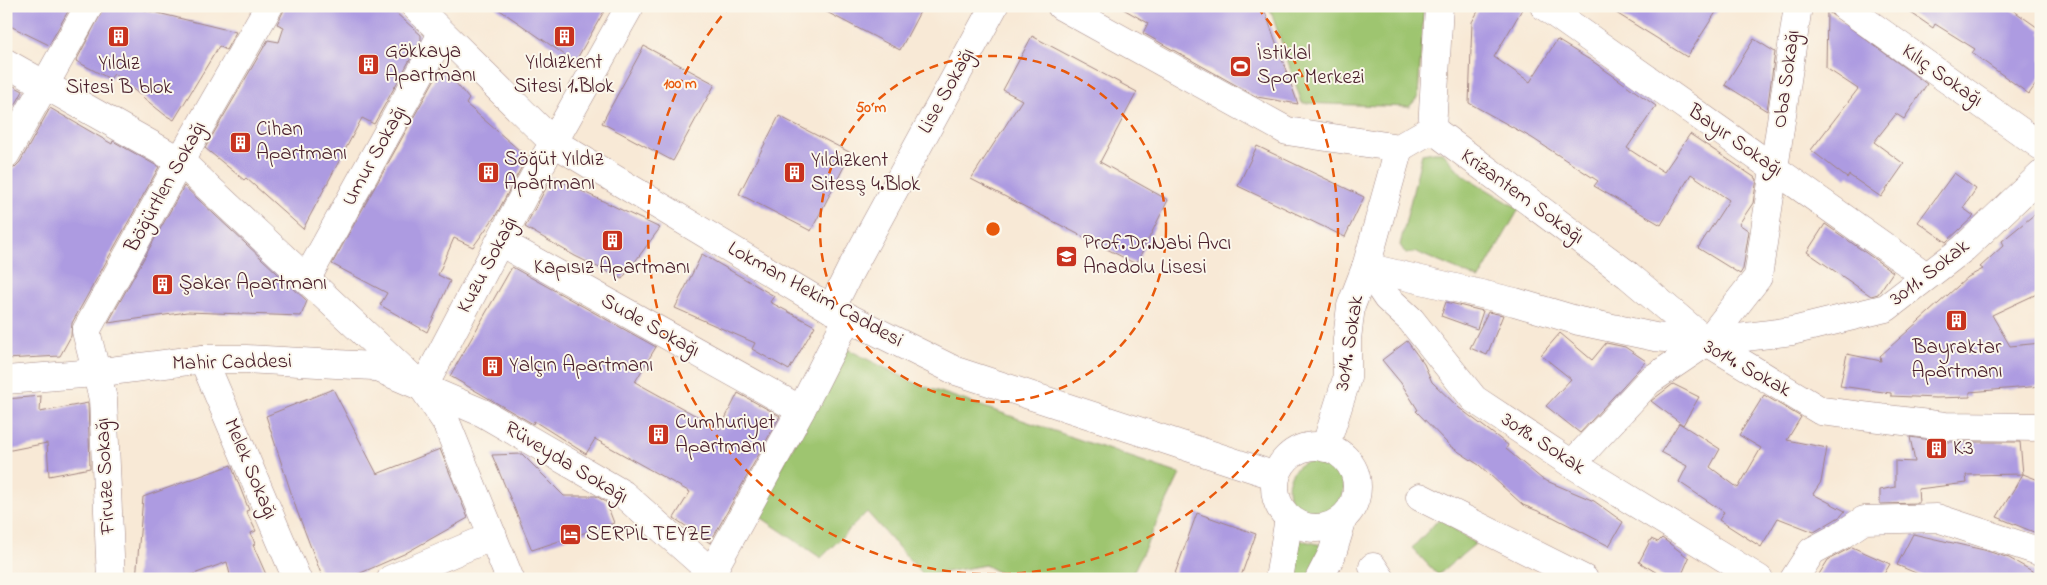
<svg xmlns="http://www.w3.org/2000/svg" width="2047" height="585" viewBox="0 0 2047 585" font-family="'Indie Flower',sans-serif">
  <rect width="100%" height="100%" fill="#fbf7ec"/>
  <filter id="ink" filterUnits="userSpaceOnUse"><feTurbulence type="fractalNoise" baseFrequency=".02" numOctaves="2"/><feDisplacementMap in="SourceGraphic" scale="10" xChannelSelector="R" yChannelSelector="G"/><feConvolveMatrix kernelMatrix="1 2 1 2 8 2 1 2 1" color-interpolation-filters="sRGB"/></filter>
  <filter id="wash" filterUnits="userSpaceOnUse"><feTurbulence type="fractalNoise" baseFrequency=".0096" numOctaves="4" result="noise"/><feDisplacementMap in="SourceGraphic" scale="20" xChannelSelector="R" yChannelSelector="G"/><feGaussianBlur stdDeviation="1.12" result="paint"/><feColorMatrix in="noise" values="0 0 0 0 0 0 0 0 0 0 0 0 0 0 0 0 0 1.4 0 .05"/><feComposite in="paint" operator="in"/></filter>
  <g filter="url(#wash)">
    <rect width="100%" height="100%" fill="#f8e9d6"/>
    <g fill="#9ec570" stroke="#74724e">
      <path d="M1269,6H1424L1418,97L1409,107L1302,103Z"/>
      <path d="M1434,152H1442L1463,175L1519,209L1479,279L1416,252L1406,254L1400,245L1422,154Z"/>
      <path d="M847,349L917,384L1180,474L1130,579H1011L985,565L924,576L867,512L821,558L756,514Z"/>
      <circle cx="1316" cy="488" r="28"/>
      <path d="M1440,518L1475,544L1438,575L1412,548Z"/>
      <path d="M1296,539L1322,545L1309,579H1289Z"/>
    </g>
    <g id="blocks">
      <g fill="#ad9be1">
        <path d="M6,6H71L49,45L6,24Z"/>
        <path d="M105,6H129L236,32L226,50L219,46L174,120L165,115L114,74L110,79L76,61Z"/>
        <path d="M286,6H388L421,35V40L374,124L362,118L303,229L246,178L244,180L205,148L268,40L279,42L284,27L277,24Z"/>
        <path d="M494,6H607L575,62Z"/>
        <path d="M815,6H923L900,50Z"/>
        <path d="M1118,6H1263L1298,104L1257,97L1143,33L1148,23Z"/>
        <path d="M1481,6H1524L1494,57L1530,82L1557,40L1595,63L1656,106L1627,148L1664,172L1690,134L1757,179L1753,203L1739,224L1749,231L1743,269L1740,274L1698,248L1729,200L1691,174L1661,225L1594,186L1598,181L1532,138L1469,103L1472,22Z"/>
        <path d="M1605,6H1720L1687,57Z"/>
        <path d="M1901,6H2007L2041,30V77L2029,94L1972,53L1975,49L1935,24L1933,28Z"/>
        <path d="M1827,11L1927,84L1904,119L1896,114L1874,142L1904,164L1881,197L1849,175L1847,178L1811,150L1858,89L1826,68Z"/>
        <path d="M1032,36L1137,92L1100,162L1168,200L1136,264L971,179L1022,100L1003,90Z"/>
        <path d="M1754,39L1775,52L1767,111L1725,85Z"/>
        <path d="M644,46L715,84L673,161L602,123Z"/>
        <path d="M442,66L469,99L466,104L527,157L496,215L473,247L454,238L438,275L450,281L427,332L380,305L387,293L332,264Z"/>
        <path d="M6,82L23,91L6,122Z"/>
        <path d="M50,108L112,144L113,141L159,167L72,323L71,336L60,356L6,359V170L14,168L20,162Z"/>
        <path d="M779,116L851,153L811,231L739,194Z"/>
        <path d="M1257,146L1364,197L1345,237L1238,186Z"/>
        <path d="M1954,173L1976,189L1963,208L1974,216L1946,242L1918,222Z"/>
        <path d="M552,177L660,228L622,279L575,256L525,227Z"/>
        <path d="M184,186L307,301L301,316L187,312L108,323Z"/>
        <path d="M2041,209V292L1992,315L2010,346L2041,343V386L1970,392V397L1936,398L1891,396V393L1840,386L1847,354L1881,361L1880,356L1968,277L1983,269L1980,267L2004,245L2002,241Z"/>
        <path d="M1825,224L1893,272L1878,294L1871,296L1807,252Z"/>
        <path d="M702,254L774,296L770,302L815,326L789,370L752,349L755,343L675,308Z"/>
        <path d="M512,267L656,347L635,382L720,429L738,393L780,416L710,543L674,518L690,492L595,439L586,454L534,421L533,424L450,376Z"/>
        <path d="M1446,302L1483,311L1477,329L1441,316Z"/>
        <path d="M1488,312L1503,315L1487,355L1470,348Z"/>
        <path d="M1560,333L1592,360L1606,343L1625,347L1646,361L1580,433L1546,406L1571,379L1541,355Z"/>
        <path d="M1407,341L1424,364L1432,382L1458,407L1508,445L1506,449L1542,479L1594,501L1623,522L1609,546L1553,517L1523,505L1479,465L1450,446L1416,411L1418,410L1401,383L1382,360Z"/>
        <path d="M1673,384L1699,397L1683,425L1651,401Z"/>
        <path d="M333,389L377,474L440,449L468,518L404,554L347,579H323L297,511L266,416Z"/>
        <path d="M1764,395L1801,417L1787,440L1827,448L1821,482L1813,494L1845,511L1841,516L1814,532L1778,518L1761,547L1719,520L1724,512L1679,482L1687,466L1661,452L1679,423L1720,449L1710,467L1738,488L1761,448L1739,435Z"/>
        <path d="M41,396L40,412L88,403L90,468L49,476L47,443L6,451V399Z"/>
        <path d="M1910,437L1945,442H2020L2023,474L1966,475L1967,483L1918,489L1919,503L1880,504V490L1895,487V461L1915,462Z"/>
        <path d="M522,454L564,496H596L606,502L614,523L532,550L492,455Z"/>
        <path d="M231,465L249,510L246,511L256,531L251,533L255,544L253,545L268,579H231L227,562L180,579H136L143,497Z"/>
        <path d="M2023,474L2041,481V535L1997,517Z"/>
        <path d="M1197,513L1256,534L1240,579H1173Z"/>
        <path d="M1913,534L1984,550L2009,558L2041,576V579H1930L1897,565Z"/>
        <path d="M1662,538L1689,558L1680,579H1667L1639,562L1651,539L1658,542Z"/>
        <path d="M1852,547L1890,564L1881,579H1816L1828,560Z"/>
      </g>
    </g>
  </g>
  <g filter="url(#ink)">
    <use href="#blocks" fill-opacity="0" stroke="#a18480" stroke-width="1"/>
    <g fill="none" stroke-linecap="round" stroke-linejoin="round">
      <defs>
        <g id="minor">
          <path d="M415,6L553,142L831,309L956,371L1276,476"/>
          <path d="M1061,6L1287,131L1399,148L1432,129"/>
          <path d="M1544,6L1926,276"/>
          <path d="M1844,6L2041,146"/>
          <path d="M6,63L180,161L423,388L446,422L510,579"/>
          <path d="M1432,129L1628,275L1707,342"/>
          <path d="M1432,129L1439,6"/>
          <path d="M6,154L89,6"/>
          <path d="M500,242L801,410"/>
          <path d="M1366,267L1515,302L1579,321L1655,337L1707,342L1821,411L1945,426L2041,427"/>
          <path d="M1366,267L1387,298L1411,320L1474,399L1572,464L1759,579"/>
          <path d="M307,278L442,34"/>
          <path d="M831,309L850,271L994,6"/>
          <path d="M1707,342L1792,331L1886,308L1964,248L2041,175"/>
          <path d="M203,359L297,579"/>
          <path d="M6,380L95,373L203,359H246L373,366L483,413L623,494L719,579"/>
          <path d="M423,388L525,193L630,6"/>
          <circle cx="1316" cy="487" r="41"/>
          <path d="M1325,448L1347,378V339L1351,306L1366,267L1399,148"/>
          <path d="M1572,464L1649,381L1707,342L1758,277L1798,6"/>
          <path d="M1420,497L1584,579"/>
          <path d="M1373,567L1381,579"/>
          <path d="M712,572L801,410L848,317"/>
          <path d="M111,579L103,399L86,331L180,161L269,6"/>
          <path d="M391,579L493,536"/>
          <path d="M1279,579L1289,518"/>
          <path d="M1319,579L1332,554L1343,518"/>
          <path d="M1794,579L1812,551L1840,536L1864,520L1937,518L2041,552"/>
        </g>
      </defs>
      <use href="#minor" stroke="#a18480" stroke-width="29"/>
      <use href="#minor" stroke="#fff" stroke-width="28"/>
    </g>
  </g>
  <g fill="none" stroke="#e8590c" stroke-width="2.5" stroke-dasharray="9 6">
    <circle cx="993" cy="229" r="173"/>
    <path d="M1257 7A345 345 0 1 1 729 7"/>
  </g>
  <defs>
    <symbol id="building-square" viewBox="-11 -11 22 22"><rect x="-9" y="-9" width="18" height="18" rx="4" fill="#c8321e" stroke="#fbf7ec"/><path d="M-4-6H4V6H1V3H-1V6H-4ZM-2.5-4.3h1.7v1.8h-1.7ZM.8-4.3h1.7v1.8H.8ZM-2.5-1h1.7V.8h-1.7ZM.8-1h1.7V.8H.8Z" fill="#fff"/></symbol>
    <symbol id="stadium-square" viewBox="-11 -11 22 22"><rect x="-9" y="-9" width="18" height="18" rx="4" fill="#c8321e" stroke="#fbf7ec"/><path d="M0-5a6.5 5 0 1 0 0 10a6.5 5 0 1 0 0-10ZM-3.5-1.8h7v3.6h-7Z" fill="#fff"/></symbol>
    <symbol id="school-square" viewBox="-11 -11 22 22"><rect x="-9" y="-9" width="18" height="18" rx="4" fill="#c8321e" stroke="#fbf7ec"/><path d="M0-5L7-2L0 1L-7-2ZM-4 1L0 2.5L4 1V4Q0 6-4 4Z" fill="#fff"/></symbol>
    <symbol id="hotel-square" viewBox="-11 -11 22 22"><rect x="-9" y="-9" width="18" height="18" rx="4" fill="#c8321e" stroke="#fbf7ec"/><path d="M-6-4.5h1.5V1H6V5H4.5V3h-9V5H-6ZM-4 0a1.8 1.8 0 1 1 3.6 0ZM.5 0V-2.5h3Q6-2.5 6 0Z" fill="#fff"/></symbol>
  </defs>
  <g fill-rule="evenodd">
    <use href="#building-square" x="552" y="24" width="25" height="25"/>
    <use href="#building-square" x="106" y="24" width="25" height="25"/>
    <use href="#building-square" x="356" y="52" width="25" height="25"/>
    <use href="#stadium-square" x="1228" y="54" width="25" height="25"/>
    <use href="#building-square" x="228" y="130" width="25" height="25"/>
    <use href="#building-square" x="476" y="160" width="25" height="25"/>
    <use href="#building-square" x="782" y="160" width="25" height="25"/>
    <use href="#building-square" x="600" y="228" width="25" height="25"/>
    <use href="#school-square" x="1054" y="244" width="25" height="25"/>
    <use href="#building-square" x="150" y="272" width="25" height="25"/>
    <use href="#building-square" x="1944" y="308" width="25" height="25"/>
    <use href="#building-square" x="480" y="354" width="25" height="25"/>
    <use href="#building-square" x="646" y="422" width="25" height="25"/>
    <use href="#building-square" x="1924" y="436" width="25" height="25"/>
    <use href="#hotel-square" x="558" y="522" width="25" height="25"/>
  </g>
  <g text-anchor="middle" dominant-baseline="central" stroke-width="4" stroke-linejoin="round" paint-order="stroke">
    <g font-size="21" fill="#4a1f2b" stroke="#fbf7ec" text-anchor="start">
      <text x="385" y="52">Gökkaya<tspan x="385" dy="24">Apartmanı</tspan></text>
      <text x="1257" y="54">İstiklal<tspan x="1257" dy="24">Spor Merkezi</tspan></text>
      <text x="564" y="63" text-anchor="middle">Yıldızkent<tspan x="564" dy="24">Sitesi 1.Blok</tspan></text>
      <text x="119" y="64" text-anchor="middle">Yıldız<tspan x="119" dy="24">Sitesi B blok</tspan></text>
      <text x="256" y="130">Cihan<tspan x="256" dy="24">Apartmanı</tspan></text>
      <text x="504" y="160">Söğüt Yıldız<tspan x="504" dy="24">Apartmanı</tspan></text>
      <text x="811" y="161">Yıldızkent<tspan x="811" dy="24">Sitesş 4.Blok</tspan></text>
      <text x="1083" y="244">Prof.Dr.Nabi Avcı<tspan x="1083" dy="24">Anadolu Lisesi</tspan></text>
      <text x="612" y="268" text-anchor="middle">Kapısız Apartmanı</text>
      <text x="179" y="284">Şakar Apartmanı</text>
      <text x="1957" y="348" text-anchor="middle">Bayraktar<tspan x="1957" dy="24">Apartmanı</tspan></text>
      <text x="509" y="366">Yalçın Apartmanı</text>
      <text x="675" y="423">Cumhuriyet<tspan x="675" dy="24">Apartmanı</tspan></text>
      <text x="1953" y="449">K:3</text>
      <text x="586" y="535">SERPİL TEYZE</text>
    </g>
    <g font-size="21" fill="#4a1f2b" stroke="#fbf7ec">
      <text transform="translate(1942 76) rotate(35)">Kılıç Sokağı</text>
      <text transform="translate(1787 79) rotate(-82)">Oba Sokağı</text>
      <text transform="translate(947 91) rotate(-61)">Lise Sokağı</text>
      <text transform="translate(1735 141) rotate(35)">Bayır Sokağı</text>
      <text transform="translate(375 156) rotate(-61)">Umur Sokağı</text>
      <text transform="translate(166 187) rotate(-61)">Böğürtlen Sokağı</text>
      <text transform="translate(1522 197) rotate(36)">Krizantem Sokağı</text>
      <text transform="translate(488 265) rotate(-62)">Kuzu Sokağı</text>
      <text transform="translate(1930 273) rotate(-38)">3011. Sokak</text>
      <text transform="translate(815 295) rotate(29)">Lokman Hekim Caddesi</text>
      <text transform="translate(650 326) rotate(29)">Sude Sokağı</text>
      <text transform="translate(1350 343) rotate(-81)">3014. Sokak</text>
      <text transform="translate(232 363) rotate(-1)">Mahir Caddesi</text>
      <text transform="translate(1747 369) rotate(29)">3014. Sokak</text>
      <text transform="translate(1543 444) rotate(33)">3018. Sokak</text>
      <text transform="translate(566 463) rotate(31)">Rüveyda Sokağı</text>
      <text transform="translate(250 469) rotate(67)">Melek Sokağı</text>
      <text transform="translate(106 476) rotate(-93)">Firuze Sokağı</text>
    </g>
  </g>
  <circle cx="993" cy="229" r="8" fill="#e8590c" stroke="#fbf7ec" stroke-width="2.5"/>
  <g font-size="15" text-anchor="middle" font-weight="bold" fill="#e8590c" stroke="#fbf7ec" stroke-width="4" stroke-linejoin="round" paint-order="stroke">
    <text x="680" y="88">100 m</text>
    <text x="871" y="112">50 m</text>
  </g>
  <rect width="2047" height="585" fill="none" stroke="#fbf7ec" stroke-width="25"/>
</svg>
